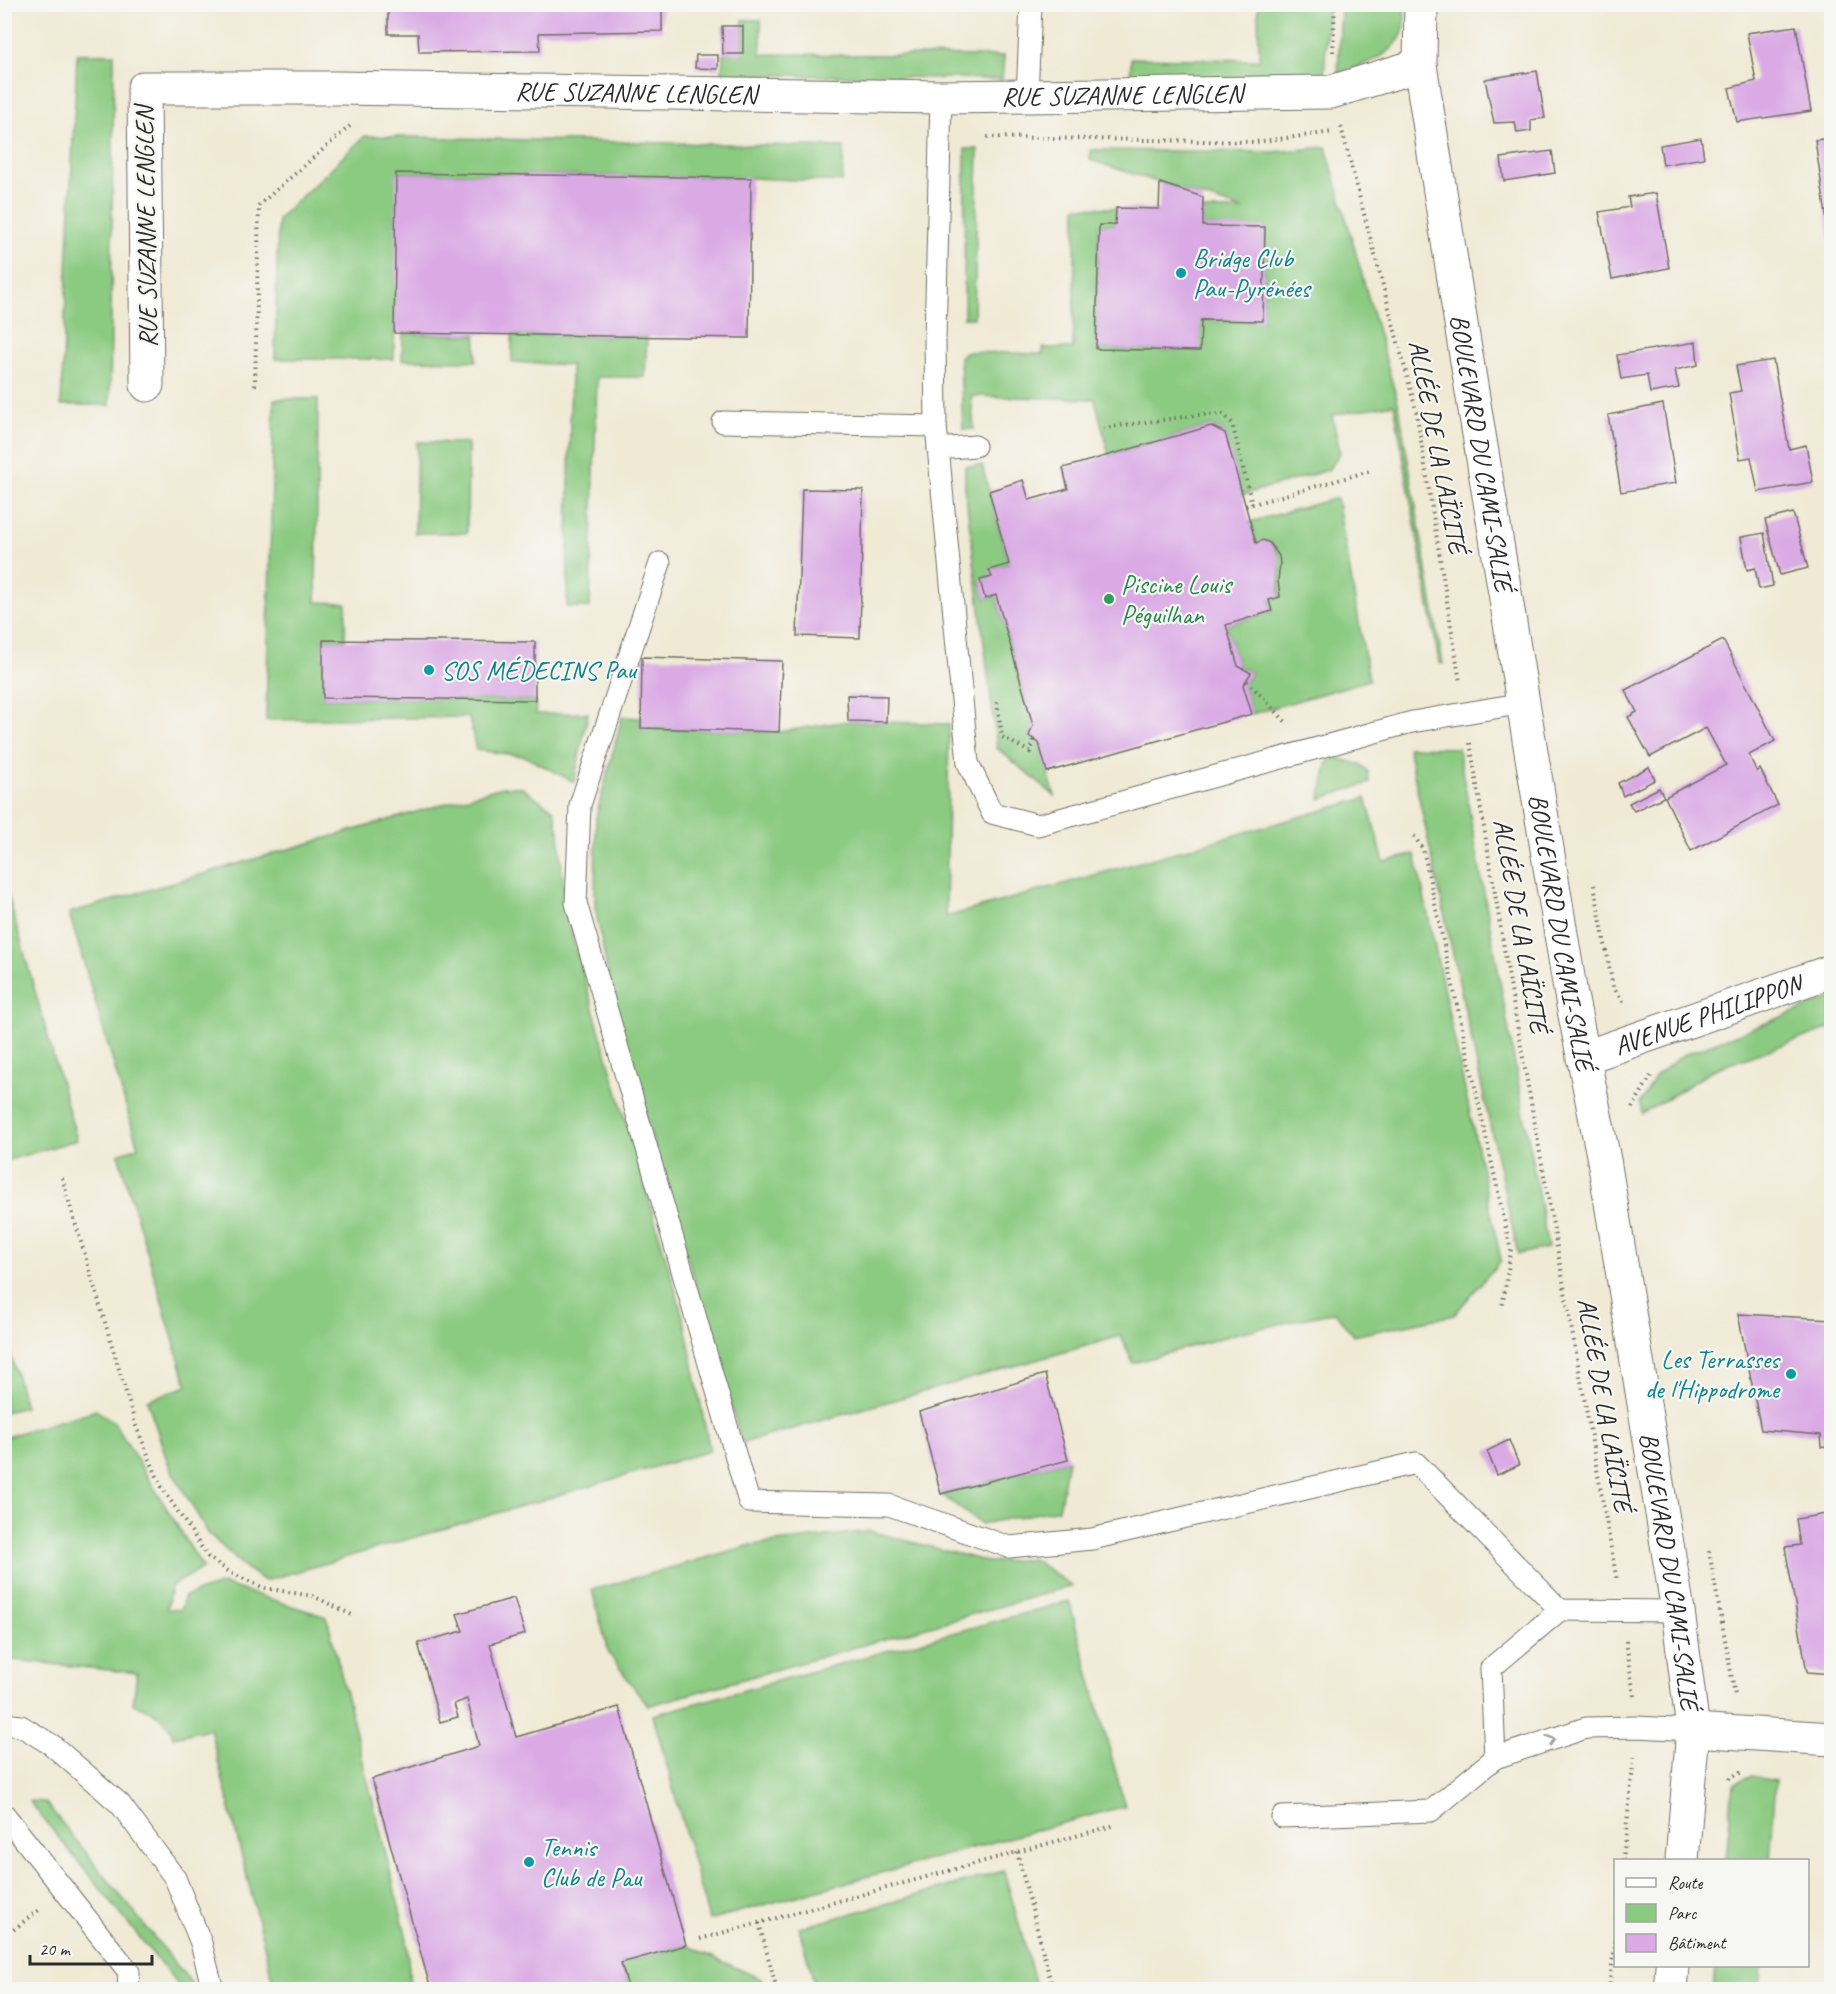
<svg xmlns="http://www.w3.org/2000/svg" width="1836" height="1994" viewBox="0 0 1836 1994" font-family="Caveat,sans-serif">
  <rect width="100%" height="100%" fill="#f6f6f2"/>
  <filter id="ink" filterUnits="userSpaceOnUse"><feTurbulence type="fractalNoise" baseFrequency=".0167" numOctaves="2"/><feDisplacementMap in="SourceGraphic" scale="12" xChannelSelector="R" yChannelSelector="G"/><feConvolveMatrix kernelMatrix="1 2 1 2 8 2 1 2 1" color-interpolation-filters="sRGB"/></filter>
  <filter id="wash" filterUnits="userSpaceOnUse"><feTurbulence type="fractalNoise" baseFrequency=".008" numOctaves="4" result="noise"/><feDisplacementMap in="SourceGraphic" scale="24" xChannelSelector="R" yChannelSelector="G"/><feGaussianBlur stdDeviation="1.35" result="paint"/><feColorMatrix in="noise" values="0 0 0 0 0 0 0 0 0 0 0 0 0 0 0 0 0 1.4 0 .05"/><feComposite in="paint" operator="in"/></filter>
  <g filter="url(#wash)">
    <rect width="100%" height="100%" fill="#f0ead5"/>
    <g fill="#8bca81" stroke="#5b7a56" stroke-width="1.5">
      <path d="M1258,5H1328L1324,77L1130,83L1131,58L1259,60Z"/>
      <path d="M1341,5H1404C1404,12 1406,22 1404,29C1395,57 1363,65 1338,73Z"/>
      <path d="M743,20H761V54L1004,56L1002,79L722,74L723,54L743,53Z"/>
      <path d="M77,54H114L110,405H61Z"/>
      <path d="M365,136L844,147L842,182L751,178L397,173L394,359H275L278,219Z"/>
      <path d="M1326,147L1398,403L1443,664L1439,663L1394,404L1332,415L1340,453L1328,470L1242,495L1225,433L1211,426L1109,455L1095,399L971,396L974,429H963L960,357L965,352L1043,354V348H1073L1076,207L1116,208L1115,225H1099L1096,349L1199,351L1201,320L1263,321L1265,228L1203,226V210H1244L1090,160L1091,150L1272,152Z"/>
      <path d="M965,149H978L974,318H964Z"/>
      <path d="M403,334L476,335V361L402,360Z"/>
      <path d="M512,335L647,337L645,377H597L590,607H567L571,365L512,362Z"/>
      <path d="M274,399H318L316,602L346,603L345,640H323V698L535,700L536,714L588,713L574,782L524,756L476,750L469,717L266,720Z"/>
      <path d="M417,442L468,443L467,533H415Z"/>
      <path d="M982,465L1009,564L990,570L992,577L980,581L985,599L996,595L1033,725L1029,736L1039,743L1055,796L997,748L965,488V466Z"/>
      <path d="M1337,498L1369,680L1252,714L1243,685L1251,673L1238,666L1226,625L1272,612L1269,600L1280,597C1278,580 1287,533 1256,543L1250,522Z"/>
      <path d="M622,717L641,718V728L779,732L848,721L949,724L946,917L1366,798L1384,862L1415,854L1501,1260L1454,1315L1353,1336L1335,1312L1238,1333L1133,1363L1121,1336L742,1443L615,1011L595,907L596,817Z"/>
      <path d="M1408,747L1458,748L1548,1248L1518,1254Z"/>
      <path d="M1338,758L1361,765L1368,771L1369,783L1320,799L1328,761Z"/>
      <path d="M502,787H521L554,810L559,832L566,916L684,1320L710,1451L265,1581L245,1568L208,1533L169,1466L147,1400L187,1386L118,1154L138,1147L69,913Z"/>
      <path d="M5,885L77,1140L5,1161H4Z"/>
      <path d="M1831,998V1028L1715,1069L1642,1114L1640,1103L1656,1076L1683,1055Z"/>
      <path d="M5,1333L25,1407L5,1412H4Z"/>
      <path d="M96,1410L114,1422L203,1568L171,1586L167,1609L180,1610L185,1596L223,1584L327,1617L407,1939L410,1989H275L210,1729L173,1737C169,1718 151,1710 133,1704L137,1673L5,1659V1437Z"/>
      <path d="M1068,1460L1059,1509L981,1524L941,1494Z"/>
      <path d="M870,1531L988,1562L1033,1559L1072,1586L648,1706L609,1654L592,1590L751,1545Z"/>
      <path d="M1069,1601L1125,1806L709,1920L653,1715Z"/>
      <path d="M1752,1776L1776,1780L1770,1860H1726L1733,1784Z"/>
      <path d="M29,1801L45,1802L196,1989H179V1986Z"/>
      <path d="M1004,1871L1037,1989H816L799,1928Z"/>
      <path d="M686,1945L761,1979L764,1989H629L621,1963Z"/>
      <path d="M1715,1966H1762L1760,1989H1713Z"/>
    </g>
    <g id="blocks">
      <g fill="#daaae5">
        <path d="M388,4H662V31L539,33L540,51L419,52L418,34H388Z"/>
        <path d="M722,26H743V54H723Z"/>
        <path d="M1796,26L1811,111L1737,122L1729,88L1756,81L1747,33Z"/>
        <path d="M696,55H718V69L695,68Z"/>
        <path d="M1537,71L1545,118L1531,120V131L1517,133L1515,122L1494,123L1485,79Z"/>
        <path d="M1701,138L1704,158L1663,165L1660,145Z"/>
        <path d="M1832,138V243H1830L1815,140Z"/>
        <path d="M1552,151L1555,173L1504,181L1501,158Z"/>
        <path d="M396,173L751,178L749,338L394,333Z"/>
        <path d="M1160,183L1203,197V226L1265,227L1263,321L1201,320L1200,351L1096,349L1099,225H1115L1116,208L1159,209Z"/>
        <path d="M1656,193L1669,268L1612,279L1599,212L1630,207L1628,197Z"/>
        <path d="M1696,342L1698,365L1675,370L1679,388L1650,393L1647,375L1621,379L1617,355Z"/>
        <path d="M1773,360L1789,449L1806,445L1813,482L1758,492L1751,457L1740,459L1729,393L1741,391L1736,366Z"/>
        <path d="M1663,404L1676,483L1621,492L1608,415Z"/>
        <path d="M1211,426L1225,433L1256,543L1263,540L1270,543L1279,556L1280,564L1278,580L1280,597L1269,600L1272,611L1226,625L1238,666L1251,673L1243,685L1252,714L1047,772L1039,743L1029,736L1033,725L996,595L985,599L980,580L992,577L989,570L1009,564L989,491L1023,480L1029,500L1068,489L1063,468Z"/>
        <path d="M802,489L863,490L860,638L797,636Z"/>
        <path d="M1793,513L1808,568L1780,575L1765,520Z"/>
        <path d="M1764,533L1773,586L1759,589L1755,568L1747,570L1741,537Z"/>
        <path d="M323,640L535,642V700L323,698Z"/>
        <path d="M1723,640L1775,741L1749,755L1757,772L1760,769L1778,805L1691,851L1665,797L1726,765L1706,728L1650,757L1628,717L1637,712L1625,690Z"/>
        <path d="M642,657L782,661L779,732L641,728Z"/>
        <path d="M847,695L887,696L886,722L848,721Z"/>
        <path d="M1649,767L1655,780L1623,796L1618,783Z"/>
        <path d="M1659,788L1664,797L1634,811L1629,803Z"/>
        <path d="M1738,1314L1832,1319V1448L1822,1447L1821,1435L1761,1430Z"/>
        <path d="M1045,1374L1068,1460L941,1494L919,1412Z"/>
        <path d="M1509,1440L1519,1465L1497,1475L1487,1451Z"/>
        <path d="M1832,1513V1674L1807,1672L1785,1547L1800,1545L1796,1519Z"/>
        <path d="M514,1598L525,1634L490,1644L516,1737L619,1707L686,1945L621,1963L629,1990H431L372,1779L479,1746L467,1699L454,1704L458,1717L440,1722L418,1643L463,1631L457,1614Z"/>
      </g>
    </g>
  </g>
  <g filter="url(#ink)">
    <use href="#blocks" fill-opacity="0" stroke="#706e66" stroke-width="1.5"/>
    <g fill="none" stroke-linecap="round" stroke-linejoin="round">
      <defs>
        <g id="lane">
          <path d="M1027,96L1031,5"/>
          <path d="M941,97L935,340L936,426L968,763L992,813L1038,825L1412,722L1524,703"/>
          <path d="M723,422L936,426"/>
          <path d="M938,449L975,446"/>
          <path d="M660,563L580,805L576,903L749,1502L889,1505L1009,1547L1092,1539L1416,1463L1560,1610L1678,1611"/>
          <path d="M4,1724L21,1726L52,1745L120,1804L175,1878L201,1943L213,1990"/>
          <path d="M1495,1758L1586,1728L1637,1727L1693,1730"/>
          <path d="M4,1814L129,1972L128,1990"/>
          <path d="M1282,1817L1431,1811L1495,1758L1491,1668L1560,1610"/>
        </g>
        <g id="street">
          <path id="s1" d="M147,385L144,88H337L941,97L1331,92L1420,65"/>
          <path d="M1693,1730L1832,1739"/>
        </g>
        <g id="secondary">
          <path id="s2" d="M1421,4L1420,65L1465,349L1571,995L1604,1160L1678,1611L1693,1730L1682,1860"/>
          <path id="s3" d="M1583,1058L1832,971"/>
          <path d="M1670,1990L1672,1966"/>
        </g>
      </defs>
      <use href="#lane" stroke="#706e66" stroke-width="23"/>
      <use href="#street" stroke="#706e66" stroke-width="35"/>
      <use href="#secondary" stroke="#706e66" stroke-width="35"/>
      <g stroke="#706e66" stroke-width="4" stroke-dasharray="1.5 4.5" stroke-linecap="butt">
        <path d="M1333,52L1335,4"/>
        <path d="M1341,127L1416,410L1460,682"/>
        <path d="M987,137L1255,142L1333,132"/>
        <path d="M255,386L259,205L350,126"/>
        <path d="M1103,428L1199,415L1223,414L1232,423L1252,504"/>
        <path d="M1246,506L1370,471"/>
        <path d="M1247,681L1287,723"/>
        <path d="M997,702L1002,737L1030,752L1034,740"/>
        <path d="M1470,743L1514,1008L1617,1581"/>
        <path d="M1414,836L1423,849L1511,1251L1502,1308"/>
        <path d="M1594,885L1613,987L1625,1004"/>
        <path d="M1632,1108L1651,1076"/>
        <path d="M62,1178L136,1426L161,1486L208,1557L231,1573L264,1588L313,1596L354,1616"/>
        <path d="M1709,1551L1735,1695"/>
        <path d="M1626,1641L1634,1696"/>
        <path d="M1729,1779L1730,1777L1743,1772"/>
        <path d="M1017,1852L1053,1990"/>
        <path d="M1623,1860L1634,1757"/>
        <path d="M759,1923L777,1990"/>
        <path d="M4,1937L39,1910"/>
        <path d="M700,1939L1116,1825"/>
        <path d="M1609,1990L1616,1930"/>
      </g>
      <use href="#lane" stroke="#fff" stroke-width="21"/>
      <use href="#street" stroke="#fff" stroke-width="33"/>
      <use href="#secondary" stroke="#fff" stroke-width="33"/>
    </g>
    <defs><path id="oneway-chevron" d="M-2-3.5L2.5 0L-2 3.5" fill="none" stroke-width="1.6" stroke-linecap="round" stroke-linejoin="round" transform="scale(1.5)"/></defs>
    <use stroke="#a0a0a0" href="#oneway-chevron" transform="translate(1551 1740) rotate(-18)"/>
  </g>
  <g fill="#0f9aa8" stroke="#f6f6f2" stroke-width="2">
    <circle cx="1181" cy="273" r="6"/>
    <circle cx="429" cy="670" r="6"/>
    <circle cx="1791" cy="1374" r="6"/>
    <circle cx="529" cy="1862" r="6"/>
  </g>
  <circle fill="#2e9e5b" stroke="#f6f6f2" stroke-width="2" cx="1109" cy="599" r="6"/>
  <g text-anchor="middle" dominant-baseline="central" stroke-width="4.5" stroke-linejoin="round" paint-order="stroke">
    <g font-size="26" fill="#2b2b2b" stroke="#f6f6f2">
      <text stroke="none"><textPath href="#s1" startOffset="789">RUE SUZANNE LENGLEN</textPath></text>
      <text stroke="none"><textPath href="#s1" startOffset="1275">RUE SUZANNE LENGLEN</textPath></text>
      <text transform="translate(146 227) rotate(-91)">RUE SUZANNE LENGLEN</text>
      <text transform="translate(1438 447) rotate(79)">ALLÉE DE LA LAÏCITÉ</text>
      <text stroke="none"><textPath href="#s2" startOffset="454">BOULEVARD DU CAMI-SALIÉ</textPath></text>
      <text transform="translate(1521 926) rotate(80)">ALLÉE DE LA LAÏCITÉ</text>
      <text stroke="none"><textPath href="#s2" startOffset="940">BOULEVARD DU CAMI-SALIÉ</textPath></text>
      <text stroke="none"><textPath href="#s3" startOffset="132">AVENUE PHILIPPON</textPath></text>
      <text transform="translate(1605 1405) rotate(80)">ALLÉE DE LA LAÏCITÉ</text>
      <text stroke="none"><textPath href="#s2" startOffset="1588">BOULEVARD DU CAMI-SALIÉ</textPath></text>
    </g>
    <g font-size="26" fill="#0d838f" stroke="#f6f6f2" text-anchor="start">
      <text x="1193" y="258">Bridge Club<tspan x="1193" dy="30">Pau-Pyrénées</tspan></text>
      <text x="441" y="670">SOS MÉDECINS Pau</text>
      <text x="1779" y="1359" text-anchor="end">Les Terrasses<tspan x="1779" dy="30">de l'Hippodrome</tspan></text>
      <text x="541" y="1847">Tennis<tspan x="541" dy="30">Club de Pau</tspan></text>
    </g>
    <g font-size="26" fill="#27864d" stroke="#f6f6f2" text-anchor="start">
      <text x="1121" y="584">Piscine Louis<tspan x="1121" dy="30">Péguilhan</tspan></text>
    </g>
  </g>
  <rect width="1836" height="1994" fill="none" stroke="#f6f6f2" stroke-width="24"/>
  <rect x="1614" y="1859" width="195" height="108" fill="#f6f6f2" stroke="#a5a5a2" stroke-width="1.5"/>
  <rect x="1626" y="1878" width="30" height="9" fill="#ffffff" stroke="#a5a5a2" stroke-width="1.5"/>
  <text x="1668" y="1889" font-size="18" fill="#2b2b2b">Route</text>
  <rect x="1626" y="1904" width="30" height="18" fill="#8bca81" stroke="#a5a5a2" stroke-width="1.5"/>
  <text x="1668" y="1919" font-size="18" fill="#2b2b2b">Parc</text>
  <rect x="1626" y="1934" width="30" height="18" fill="#daaae5" stroke="#a5a5a2" stroke-width="1.5"/>
  <text x="1668" y="1949" font-size="18" fill="#2b2b2b">Bâtiment</text>
  <path d="M30 1955v9h122v-9" fill="none" stroke="#2b2b2b" stroke-width="3"/>
  <text x="39" y="1955" font-size="18" fill="#2b2b2b" stroke="#f6f6f2" stroke-width="4.5" paint-order="stroke">20 m</text>
</svg>
